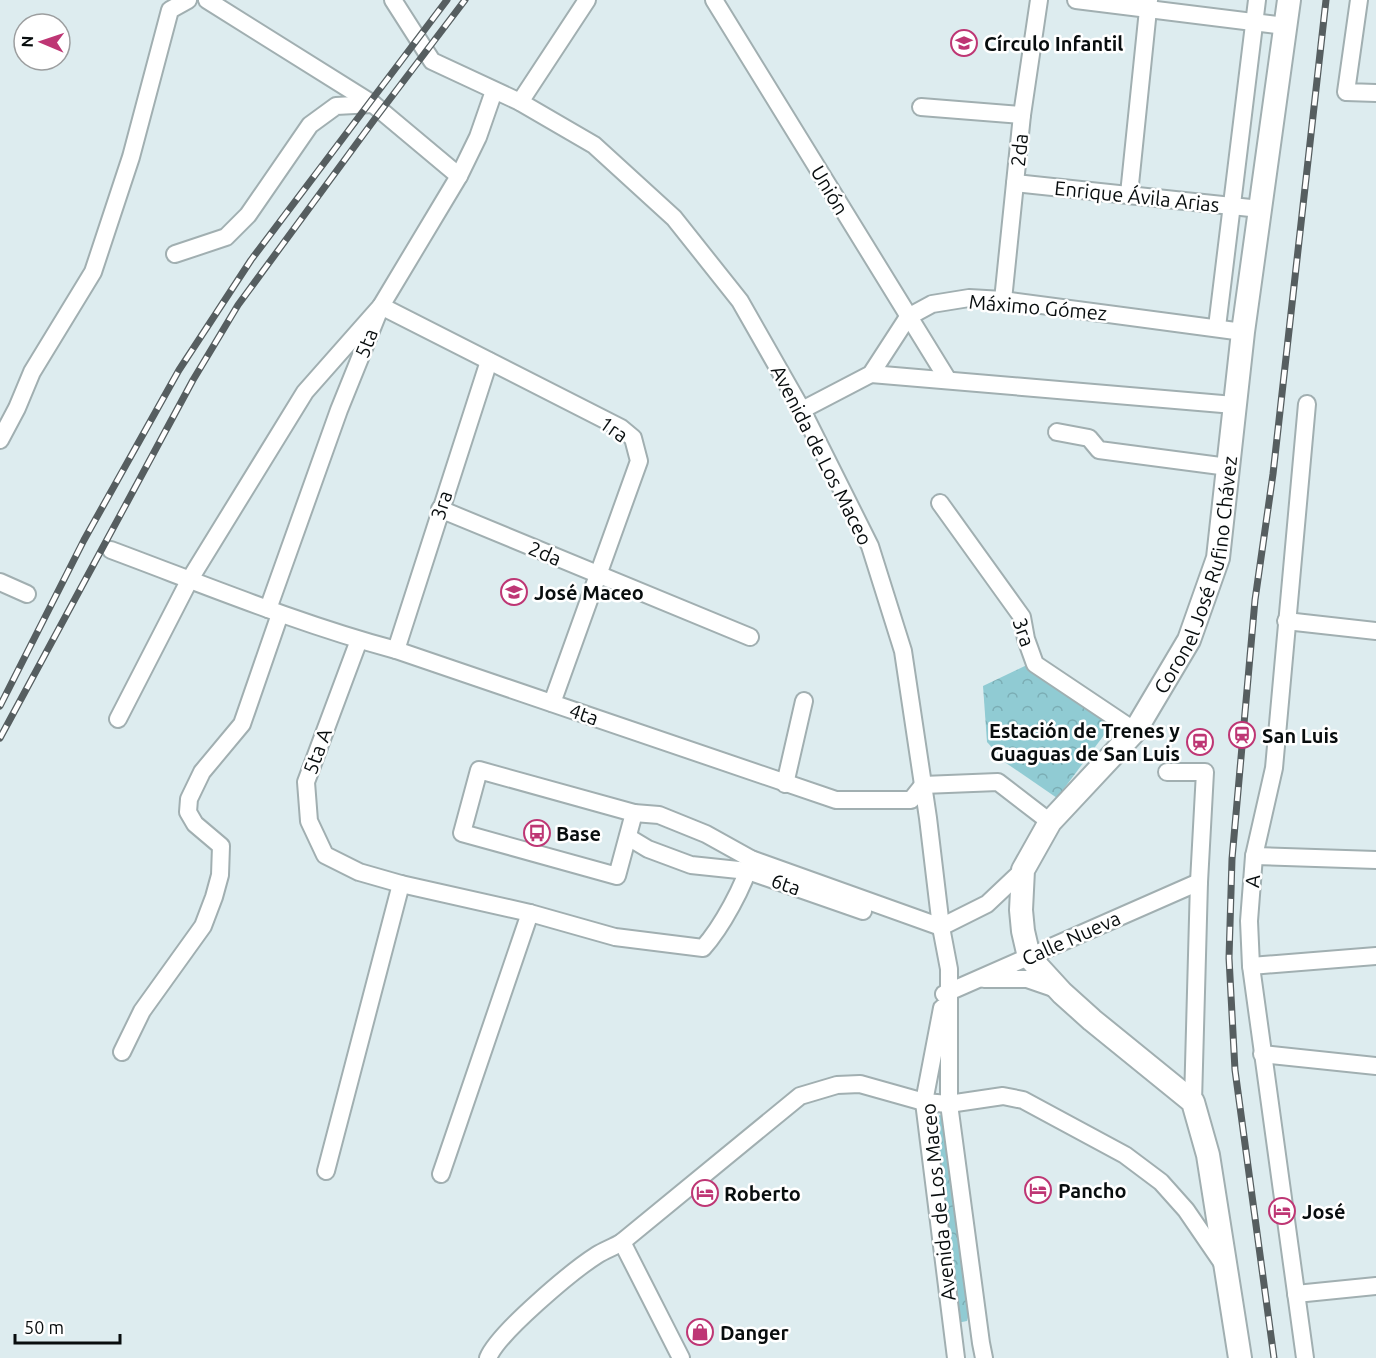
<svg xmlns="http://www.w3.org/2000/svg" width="1376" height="1358" viewBox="0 0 1376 1358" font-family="Ubuntu,sans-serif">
  <defs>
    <pattern id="forest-crowns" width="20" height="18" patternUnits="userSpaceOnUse" patternTransform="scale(1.5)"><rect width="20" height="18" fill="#90cbd3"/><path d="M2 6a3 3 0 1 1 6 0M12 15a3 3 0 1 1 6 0" fill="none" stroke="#7badb4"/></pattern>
  </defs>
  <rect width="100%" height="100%" fill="#ddecef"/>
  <g fill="url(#forest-crowns)">
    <path d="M1029,664L1113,723L1057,798L1006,763L987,742L983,686Z"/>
    <path d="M940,1115L945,1118L969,1314L967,1321L957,1323L932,1121Z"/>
  </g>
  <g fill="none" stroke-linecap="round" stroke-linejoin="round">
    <defs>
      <g id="minor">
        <path d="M207,0L373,104L459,176"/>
        <path d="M393,0L432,61L520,102L594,145L674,218L740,301L802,410L870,546L903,651L928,818L941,927L949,969V1104L981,1343L984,1358"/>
        <path d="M714,0L948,380"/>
        <path d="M1076,0L1285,26"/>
        <path d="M1359,0L1346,92L1376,93"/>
        <path d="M520,102L587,0"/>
        <path d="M921,107L1022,115"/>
        <path d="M1015,183L1260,209"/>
        <path d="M1129,194L1149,0"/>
        <path d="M175,254L226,237L248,215L310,125L336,106L373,104"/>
        <path d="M1003,300L1022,115L1039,0"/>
        <path d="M1217,327L1257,0"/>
        <path d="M871,374L1234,405"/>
        <path d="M802,410L871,374L908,317L932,304L969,298L1003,300L1243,332"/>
        <path d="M1057,432L1089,438L1099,450L1228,467"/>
        <path d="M0,440L17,408L32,372L93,272L131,157L170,10L188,0"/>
        <path d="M940,503L1022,617L1026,639L1035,664L1135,731"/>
        <path d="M440,509L750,637"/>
        <path d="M111,550C205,585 299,624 396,650L836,800H911L923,785L998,782L1050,822"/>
        <path d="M0,582L27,594"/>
        <path d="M268,609L339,410L381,306L459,176L478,137L494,91"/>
        <path d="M1286,621L1376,631"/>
        <path d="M359,640L306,782L309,821L325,855L359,872L401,884L530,913L615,937L703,948C721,928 745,885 751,859"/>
        <path d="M396,650L489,361"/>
        <path d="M118,719L190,579L305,392L381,306L621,428L633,438L639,461L552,703"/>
        <path d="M479,770L634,813L617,876L462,833Z"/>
        <path d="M1167,772H1205L1199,882L1193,1102"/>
        <path d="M785,784L804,701"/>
        <path d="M634,813L659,815L706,834L751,859L941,927L987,904L1023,870"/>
        <path d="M628,837L648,849L691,865L748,871L863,911"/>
        <path d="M1254,856L1376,860"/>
        <path d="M1251,966L1376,956"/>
        <path d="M984,979H1027L1056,989"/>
        <path d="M944,994L1199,882"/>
        <path d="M942,1008L924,1102L956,1358"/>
        <path d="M122,1052L142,1011L203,926L214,897L220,875L221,846L195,824L188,812L189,799L202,772L242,724L280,614"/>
        <path d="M1262,1054L1376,1066"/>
        <path d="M326,1171L401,884"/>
        <path d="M441,1174L530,913"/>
        <path d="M622,1242L681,1358"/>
        <path d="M1296,1294L1376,1286"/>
        <path d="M488,1358C498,1333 572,1271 597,1255C605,1250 614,1247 622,1242L800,1096L837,1085L860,1084L924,1102L949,1104L1003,1096L1023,1100L1125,1155L1161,1182L1186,1210L1223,1264"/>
        <path d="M1305,1358L1251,966L1249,921L1254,856L1274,768L1307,404"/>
      </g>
      <g id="major">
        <path id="s1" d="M1240,1358L1208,1155L1193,1102L1092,1020L1062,993L1029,957L1023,931L1021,910L1023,870L1050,822L1135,731L1189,640L1218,558L1243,332L1289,0"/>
      </g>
    </defs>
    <use href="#minor" stroke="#a1afb1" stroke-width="20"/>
    <use href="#major" stroke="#a1afb1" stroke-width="26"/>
    <use href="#minor" stroke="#fff" stroke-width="16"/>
    <use href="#major" stroke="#fff" stroke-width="22"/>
    <defs>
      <g id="rail">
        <path d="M0,706L84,540L179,370L251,260L447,0"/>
        <path d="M0,738L193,380L238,305L374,120L465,0"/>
        <path d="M1274,1358L1235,1070L1229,958L1232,859L1255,600L1273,474L1326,0"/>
      </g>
    </defs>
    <use href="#rail" stroke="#565e60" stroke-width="7"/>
    <use href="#rail" stroke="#fff" stroke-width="4.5" stroke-dasharray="14" stroke-linecap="butt"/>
  </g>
  <defs>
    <symbol id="school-ring" viewBox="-11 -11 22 22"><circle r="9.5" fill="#fff" stroke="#be3674" stroke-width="1.5"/><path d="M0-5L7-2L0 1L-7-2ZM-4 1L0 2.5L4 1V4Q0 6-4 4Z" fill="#be3674"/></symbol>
    <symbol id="station-ring" viewBox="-11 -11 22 22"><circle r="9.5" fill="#fff" stroke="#be3674" stroke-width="1.5"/><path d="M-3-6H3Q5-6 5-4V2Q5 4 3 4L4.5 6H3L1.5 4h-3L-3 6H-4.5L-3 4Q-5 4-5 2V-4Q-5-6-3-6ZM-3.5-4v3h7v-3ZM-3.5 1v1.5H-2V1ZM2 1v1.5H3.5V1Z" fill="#be3674"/></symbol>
    <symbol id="bus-ring" viewBox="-11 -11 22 22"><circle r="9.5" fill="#fff" stroke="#be3674" stroke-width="1.5"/><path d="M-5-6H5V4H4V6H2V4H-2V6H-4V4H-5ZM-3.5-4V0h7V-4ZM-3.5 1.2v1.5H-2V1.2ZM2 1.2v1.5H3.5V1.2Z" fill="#be3674"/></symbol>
    <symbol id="hotel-ring" viewBox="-11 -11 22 22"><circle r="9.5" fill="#fff" stroke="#be3674" stroke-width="1.5"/><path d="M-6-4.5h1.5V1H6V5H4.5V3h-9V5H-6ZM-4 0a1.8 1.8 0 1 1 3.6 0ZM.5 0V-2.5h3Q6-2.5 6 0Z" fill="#be3674"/></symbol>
    <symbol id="shop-ring" viewBox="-11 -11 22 22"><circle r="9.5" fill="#fff" stroke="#be3674" stroke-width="1.5"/><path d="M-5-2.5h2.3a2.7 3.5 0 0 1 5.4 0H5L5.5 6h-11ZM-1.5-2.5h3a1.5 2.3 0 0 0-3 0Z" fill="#be3674"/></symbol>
  </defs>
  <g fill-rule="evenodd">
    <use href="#school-ring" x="949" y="28" width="30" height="30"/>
    <use href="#school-ring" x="499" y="577" width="30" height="30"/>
    <use href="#station-ring" x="1227" y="720" width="30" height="30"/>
    <use href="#station-ring" x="1185" y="727" width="30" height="30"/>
    <use href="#bus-ring" x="522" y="818" width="30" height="30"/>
    <use href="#hotel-ring" x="1023" y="1175" width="30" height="30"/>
    <use href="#hotel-ring" x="690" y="1178" width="30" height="30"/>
    <use href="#hotel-ring" x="1267" y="1196" width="30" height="30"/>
    <use href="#shop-ring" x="685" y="1317" width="30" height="30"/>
  </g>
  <g text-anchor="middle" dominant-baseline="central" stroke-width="5" stroke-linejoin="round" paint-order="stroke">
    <g font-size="20" font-weight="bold" fill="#080d0e" stroke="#fff" text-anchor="start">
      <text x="984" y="43">Círculo Infantil</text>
      <text x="534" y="592">José Maceo</text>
      <text x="1180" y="730" text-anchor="end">Estación de Trenes y<tspan x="1180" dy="23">Guaguas de San Luis</tspan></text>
      <text x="1262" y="735">San Luis</text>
      <text x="556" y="833">Base</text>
      <text x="1058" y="1190">Pancho</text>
      <text x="724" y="1193">Roberto</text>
      <text x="1302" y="1211">José</text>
      <text x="720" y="1332">Danger</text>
    </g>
    <g font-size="20" fill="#080d0e" stroke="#fff">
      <text transform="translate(1019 150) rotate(-84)">2da</text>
      <text transform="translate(830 190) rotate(59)">Unión</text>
      <text transform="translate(1137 196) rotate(6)">Enrique Ávila Arias</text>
      <text transform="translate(1038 307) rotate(5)">Máximo Gómez</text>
      <text transform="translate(366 343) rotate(-68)">5ta</text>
      <text transform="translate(614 429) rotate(35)">1ra</text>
      <text transform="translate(822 455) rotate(63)">Avenida de Los Maceo</text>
      <text transform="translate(441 505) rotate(-72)">3ra</text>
      <text transform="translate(545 553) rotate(23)">2da</text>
      <text stroke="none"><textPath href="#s1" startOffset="918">Coronel José Rufino Chávez</textPath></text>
      <text transform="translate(1024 632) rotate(71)">3ra</text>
      <text transform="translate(584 714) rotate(19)">4ta</text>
      <text transform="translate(317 751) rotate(-70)">5ta A</text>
      <text transform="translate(1252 881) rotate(-85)">A</text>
      <text transform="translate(786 884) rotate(19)">6ta</text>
      <text transform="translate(1071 938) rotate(-24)">Calle Nueva</text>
      <text transform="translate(938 1202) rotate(-96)">Avenida de Los Maceo</text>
    </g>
  </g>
  <g transform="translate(42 42) rotate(272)"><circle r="28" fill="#ffffff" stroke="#9c9e9f" stroke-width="1.5"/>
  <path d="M0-4.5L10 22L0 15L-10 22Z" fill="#be3674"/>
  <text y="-9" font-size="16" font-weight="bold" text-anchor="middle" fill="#080d0e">N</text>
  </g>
  <path d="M15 1334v9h105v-9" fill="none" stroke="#080d0e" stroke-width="3"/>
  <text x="24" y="1334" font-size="18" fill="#080d0e" stroke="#ffffff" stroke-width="4.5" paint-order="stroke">50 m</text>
</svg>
